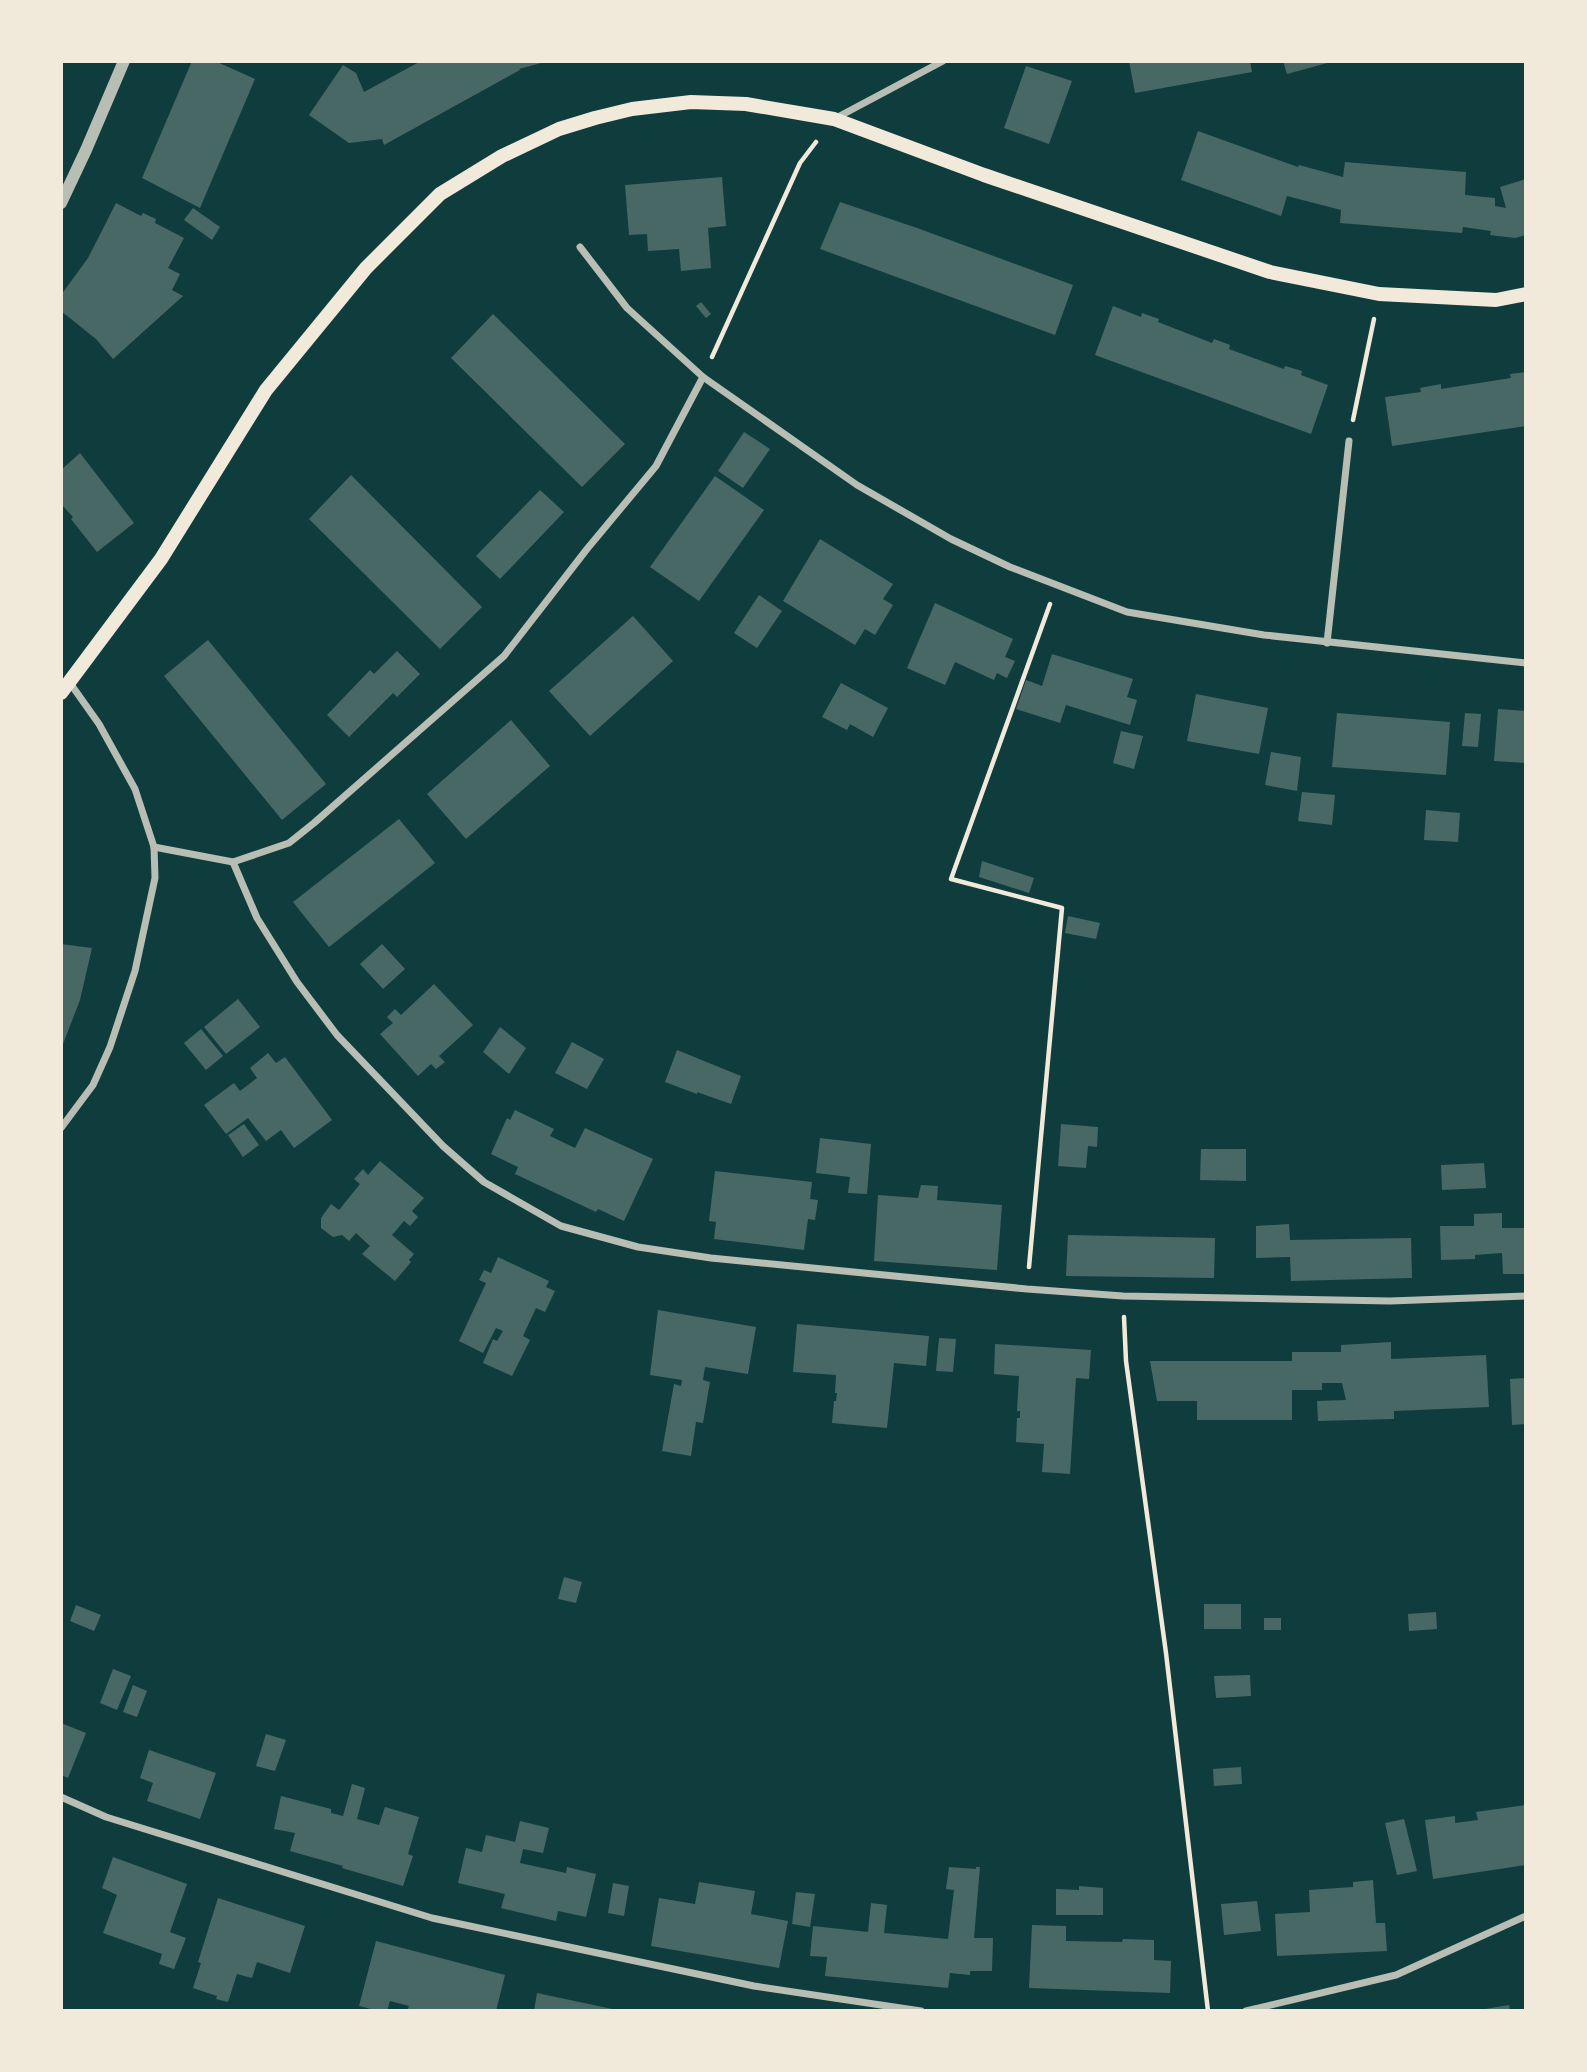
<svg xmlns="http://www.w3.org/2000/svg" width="1587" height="2072" viewBox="0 0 1587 2072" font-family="'Exo 2',sans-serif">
  <rect width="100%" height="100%" fill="#0f3d3e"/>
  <g fill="#486865">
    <path d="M192,61H215L255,79L200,208L142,178Z"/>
    <path d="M421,61L545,62L519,69L520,70L384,145L382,139L349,143L309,115L343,65L356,73L364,92Z"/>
    <path d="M1129,61H1250L1252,72L1135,93Z"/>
    <path d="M1283,61H1331V62L1287,74Z"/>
    <path d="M1026,66L1072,81L1049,144L1004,128Z"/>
    <path d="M1198,131L1298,167L1299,165L1343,177L1345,162L1466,172L1465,195L1495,198V206L1506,208L1500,187L1526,179V235L1515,238L1490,235L1491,231L1463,227L1462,233L1340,223L1341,210L1287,196L1281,216L1181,180Z"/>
    <path d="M722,177L726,226L708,228L711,268L681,271L679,249L648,251L647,234L629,235L625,185Z"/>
    <path d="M840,202L917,228L1073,285L1055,335L820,249Z"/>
    <path d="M116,203L141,216L143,213L156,219L155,223L184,238L168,268L180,274L172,290L183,296L113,359L96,339L61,311V295L88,258Z"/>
    <path d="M193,208L220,227L212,240L184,220Z"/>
    <path d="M701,302L711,314L706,318L696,306Z"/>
    <path d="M1113,306L1141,317L1142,313L1159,319L1158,322L1212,343L1214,339L1230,345L1229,349L1284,369L1285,366L1302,371L1301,375L1328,385L1311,434L1095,355Z"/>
    <path d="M493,314L625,444L582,487L451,358Z"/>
    <path d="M1526,372V426L1392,446L1385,397L1421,392L1420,388L1441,384V389L1511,378L1510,374Z"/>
    <path d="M744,432L770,449L743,488L718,471Z"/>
    <path d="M80,453L134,523L97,552L71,519L73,517L61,504V470Z"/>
    <path d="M351,475L482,607L440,649L309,519Z"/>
    <path d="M715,476L764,510L699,601L650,567Z"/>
    <path d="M540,490L564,512L500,579L476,556Z"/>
    <path d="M820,539L893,584L883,599L893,605L875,635L865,629L855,645L783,601Z"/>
    <path d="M759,595L782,611L757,648L734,633Z"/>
    <path d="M935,603L1013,639L1005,657L1015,661L1007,678L997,673L994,680L955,662L945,685L907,668Z"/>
    <path d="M633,616L673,661L590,736L549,691Z"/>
    <path d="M208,640L326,784L282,820L164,676Z"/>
    <path d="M397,651L420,674L397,697L393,693L349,737L327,715L370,670L374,674Z"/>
    <path d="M1052,654L1133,679L1127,697L1137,700L1130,725L1066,705L1060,723L1016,709L1026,680L1042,686Z"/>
    <path d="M841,683L888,708L873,737L850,724L847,730L822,717Z"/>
    <path d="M1196,694L1268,708L1259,754L1187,741Z"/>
    <path d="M1498,709L1526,711V763L1494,761Z"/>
    <path d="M1337,713L1450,722L1446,775L1332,767Z"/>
    <path d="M1465,713L1481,714L1478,747L1462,746Z"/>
    <path d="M511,720L550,766L466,839L427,794Z"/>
    <path d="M1121,731L1143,736L1134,769L1113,763Z"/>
    <path d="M1271,752L1301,757L1297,791L1265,785Z"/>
    <path d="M1302,792L1335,795L1332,825L1298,821Z"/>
    <path d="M1426,810L1460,813L1458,842L1424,840Z"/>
    <path d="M399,819L435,863L329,947L293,902Z"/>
    <path d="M982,861L1034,878L1029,893L979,877Z"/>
    <path d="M1068,916L1100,923L1096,939L1065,933Z"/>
    <path d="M61,944L92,948L80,1000L61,1049Z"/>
    <path d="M382,944L405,969L383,989L360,964Z"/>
    <path d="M434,984L473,1025L439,1056L445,1062L436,1069L431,1064L418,1076L380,1034L393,1023L387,1017L395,1009L401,1015Z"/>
    <path d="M238,999L260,1027L226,1054L204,1027Z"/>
    <path d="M500,1027L526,1048L509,1074L483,1052Z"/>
    <path d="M201,1029L223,1056L206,1070L184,1043Z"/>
    <path d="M572,1042L604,1059L587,1089L555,1073Z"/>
    <path d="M677,1050L741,1076L731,1104L697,1092V1094L665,1082Z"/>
    <path d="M268,1053L276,1063L285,1057L332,1120L294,1148L281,1130L266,1141L248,1118L226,1134L204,1105L234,1083L240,1091L257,1078L250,1068Z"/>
    <path d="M515,1110L554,1129L550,1136L575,1148L585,1128L653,1159L624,1221L598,1209L596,1212L515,1174L518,1167L491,1154L507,1118L510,1120Z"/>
    <path d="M244,1124L259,1145L243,1157L228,1135Z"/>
    <path d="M1061,1124L1098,1127L1097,1147L1088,1146L1086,1168L1058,1166Z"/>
    <path d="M820,1138L871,1144L867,1194L848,1193L850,1177L816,1173Z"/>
    <path d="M1201,1149H1246V1181L1200,1180Z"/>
    <path d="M380,1161L424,1198L412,1211L418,1217L410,1226L404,1221L392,1235L414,1254L409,1260L411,1262L395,1281L362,1254L370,1246L356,1233L349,1241L342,1235L333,1237L321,1228V1218L331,1204L339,1210L360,1184L354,1179L363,1169L368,1175Z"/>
    <path d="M1484,1163L1486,1188L1442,1190L1441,1165Z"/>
    <path d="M715,1171L812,1182L810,1199L818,1200L815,1220L808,1219L804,1250L714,1239L716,1222L709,1221Z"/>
    <path d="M921,1185L938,1186L937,1200L1002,1205L997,1270L874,1261L878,1195L918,1198Z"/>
    <path d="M1502,1213V1228H1526V1274H1503L1502,1253L1475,1255V1259L1441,1260L1440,1226H1474V1214Z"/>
    <path d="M1289,1224L1290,1240L1411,1238L1412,1278L1291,1281L1290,1257L1256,1258V1226Z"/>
    <path d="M1068,1235L1215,1238L1214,1278L1066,1276Z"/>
    <path d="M498,1257L549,1281L546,1287L555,1291L545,1312L536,1308L523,1336L530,1340L512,1376L483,1363L493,1339L497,1341L503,1331L496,1328L483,1353L459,1341L486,1283L479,1280L484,1270L491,1273Z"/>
    <path d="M658,1310L756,1327L748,1374L705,1367L703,1380L710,1382L703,1423L696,1422L691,1456L662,1451L674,1384L681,1386L682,1380L650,1375Z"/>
    <path d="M797,1324L929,1336L926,1366L894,1363L887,1428L832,1423L834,1401H836L837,1393H835L836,1375L793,1372Z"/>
    <path d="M939,1338L956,1339L953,1372L936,1371Z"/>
    <path d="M1391,1342V1359L1486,1355L1489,1407L1394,1411V1419L1318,1421L1317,1401L1346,1400L1342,1383H1322V1390H1292V1420H1197V1401H1157L1150,1361H1292V1352H1341V1345Z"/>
    <path d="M995,1344L1091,1350L1089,1379L1076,1378L1070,1474L1042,1472L1044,1444L1016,1442L1017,1418H1020V1411H1017L1019,1376L994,1374Z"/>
    <path d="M1526,1378V1424L1512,1425L1510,1379Z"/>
    <path d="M564,1577L582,1582L576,1603L558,1599Z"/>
    <rect x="1204" y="1604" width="37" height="25"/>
    <path d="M76,1605L101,1615L94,1631L70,1621Z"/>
    <path d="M1436,1612L1437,1629L1409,1631L1408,1614Z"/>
    <rect x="1264" y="1618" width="17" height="12"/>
    <path d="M113,1669L131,1676L117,1710L100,1703Z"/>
    <path d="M1250,1675L1251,1696L1216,1698L1214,1676Z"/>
    <path d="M133,1685L147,1691L137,1717L123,1712Z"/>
    <path d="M61,1723L86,1733L68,1778L61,1775Z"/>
    <path d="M266,1734L286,1740L275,1771L256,1766Z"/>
    <path d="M149,1750L216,1773L200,1819L147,1801L153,1783L140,1778Z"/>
    <path d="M1241,1767L1242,1784L1214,1786L1213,1769Z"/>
    <path d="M352,1784L365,1788L357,1819L379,1825L385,1807L419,1817L408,1854L413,1856L403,1886L342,1868L343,1866L290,1851L295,1833L274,1829L281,1796L331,1809V1813L343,1816Z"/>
    <path d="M1526,1805V1865L1433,1879L1425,1820L1455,1816V1823L1478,1820L1476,1812Z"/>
    <path d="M1404,1819L1417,1871L1397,1875L1385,1823Z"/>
    <path d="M520,1821L549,1828L543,1853L523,1849L520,1863L566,1873L567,1867L596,1874L586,1917L558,1911L556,1921L501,1908L505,1894L458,1883L466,1848L482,1852L486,1835L515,1842Z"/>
    <path d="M113,1857L187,1884L170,1932L186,1938L174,1969L159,1964L162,1954L103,1933L117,1895L102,1888Z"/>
    <path d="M949,1867L976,1869V1867H980L974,1938H993L992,1971H970V1975L950,1973L948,1988L825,1976L827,1957L810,1956L813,1926L868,1932L871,1903L887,1905L884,1933L948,1939L954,1890L946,1889Z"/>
    <path d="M1373,1880L1376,1923H1385L1387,1951L1277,1956L1275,1914L1310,1912L1309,1890L1353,1887V1882Z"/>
    <path d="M699,1882L755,1891L751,1914L788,1921L779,1968L651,1946L659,1898L695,1904Z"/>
    <path d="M613,1883L629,1886L624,1916L608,1913Z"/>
    <path d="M1079,1886L1103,1888V1915H1056V1889L1079,1890Z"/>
    <path d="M796,1892L815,1894L810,1927L792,1924Z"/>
    <path d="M218,1898L305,1926L290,1973L257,1962L252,1978L237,1974L228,2002L216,1999L217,1996L193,1988L201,1963L198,1962Z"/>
    <path d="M1257,1901L1261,1931L1224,1935L1221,1904Z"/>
    <path d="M1032,1925L1066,1926V1941L1122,1942L1123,1939L1154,1940V1960L1171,1961L1170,1993L1029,1988Z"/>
    <path d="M376,1941L505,1975L496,2011H407L409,2006L390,2001L387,2011H379L359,2006Z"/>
    <path d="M537,1993L617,2010V2011H534Z"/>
    <path d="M1509,2005L1510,2011H1486L1485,2009Z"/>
  </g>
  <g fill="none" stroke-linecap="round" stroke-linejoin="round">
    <g stroke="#f1e9da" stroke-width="4.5">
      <path d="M712,357L800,163L816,142"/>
      <path d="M1353,420L1374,319"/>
      <path d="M1029,1267L1062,908L951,879L1050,604"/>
      <path d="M1124,1317L1126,1361L1166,1653L1208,2011"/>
    </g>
    <g stroke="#b8beb3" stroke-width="7">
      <path d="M836,118L943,61"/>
      <path d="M580,247L627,308L703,377L857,485L951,539L1010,567L1127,612L1264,635L1526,663"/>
      <path d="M1327,643L1349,441"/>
      <path d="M154,847L233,862L289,843L314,823L504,656L587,549L656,466L703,377"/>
      <path d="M233,862L257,918L297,982L337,1035L443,1146L484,1182L561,1226L638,1247L711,1258L1027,1289L1123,1296L1390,1301L1526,1296"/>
      <path d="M61,1128L93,1085L110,1047L135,971L155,878L154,847L135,789L99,724L70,683"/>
      <path d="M61,1797L106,1817L432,1918L754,1986L921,2011"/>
      <path d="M1246,2011L1396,1975L1526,1916"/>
    </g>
    <path stroke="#b8beb3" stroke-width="12" d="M61,203L86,150L124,61"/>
    <path stroke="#f1e9da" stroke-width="14" d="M61,693L161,559L266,390L366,268L440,194L502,156L559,129L595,118L632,109L691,102L746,104L834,119L984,175L1270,272L1379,294L1496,300L1526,294"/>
  </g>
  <rect width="1587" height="2072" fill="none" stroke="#f1e9da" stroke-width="126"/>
</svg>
